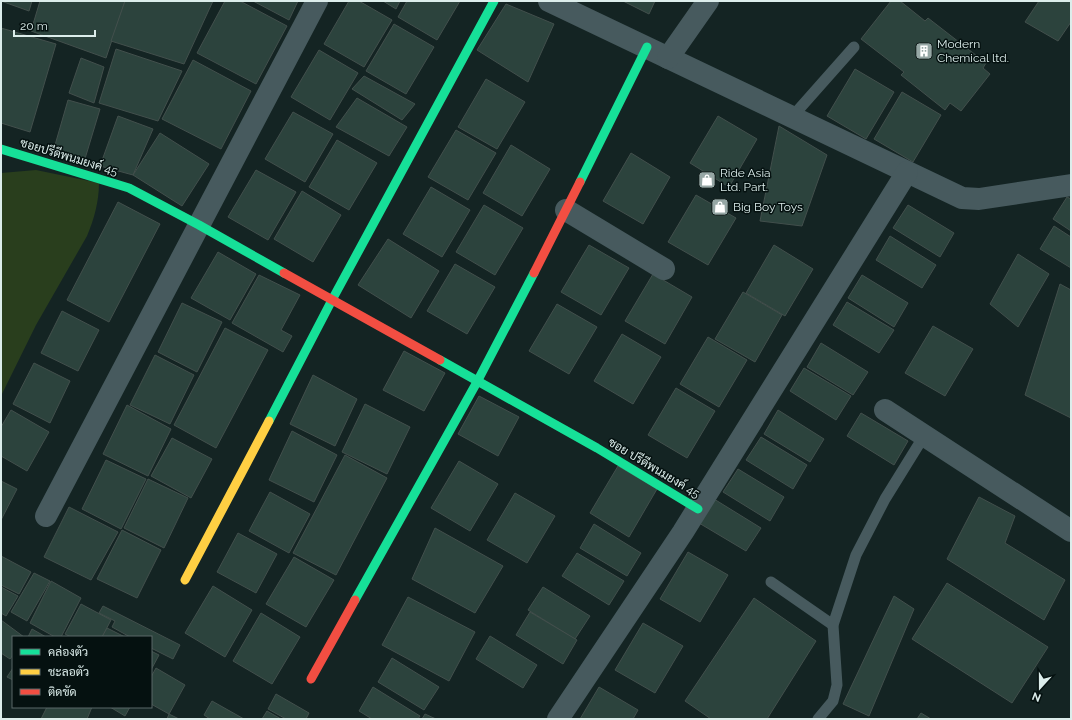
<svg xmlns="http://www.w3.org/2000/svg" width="1072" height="720" viewBox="0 0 1072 720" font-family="Raleway,Sarabun,sans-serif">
  <rect width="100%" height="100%" fill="#142423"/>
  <path fill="#293e1d" d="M36,170L99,183C99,201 94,220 87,236L36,325L1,396V173Z"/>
  <g fill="#2c433d" stroke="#424f4c">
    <path d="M1,1H32L29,11Z"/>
    <path d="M40,1H125L106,58L31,31Z"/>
    <path d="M125,1H213L184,64L111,41Z"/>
    <path d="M225,1H240L287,26L256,84L197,53Z"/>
    <path d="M253,1H298L289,20Z"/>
    <path d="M349,1H359L392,20L364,67L324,44Z"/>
    <path d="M383,1H400L396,9Z"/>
    <path d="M407,1H460L437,40L398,17Z"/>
    <path d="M623,1H655L649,14Z"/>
    <path d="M891,1H900L925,21L928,18L986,63L983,68L990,74L961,111L950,103L945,110L901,75L904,72L861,39Z"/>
    <path d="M1039,1H1071V22L1058,41L1025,22Z"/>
    <path d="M506,4L554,24L528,82L477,50Z"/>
    <path d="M394,24L434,47L406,94L366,71Z"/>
    <path d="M1,28L56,44L30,132L1,123Z"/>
    <path d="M116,49L182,71L158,121L99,103Z"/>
    <path d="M319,50L358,73L330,120L291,97Z"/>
    <path d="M81,58L104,67L94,103L69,93Z"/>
    <path d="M193,60L251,91L221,149L162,119Z"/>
    <path d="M855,69L894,92L866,139L827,116Z"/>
    <path d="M364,76L415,104L402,120L352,89Z"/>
    <path d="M486,79L525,102L497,149L458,127Z"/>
    <path d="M902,92L941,115L913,162L874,139Z"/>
    <path d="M357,98L407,127L389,156L336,127Z"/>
    <path d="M68,100L100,109L84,162L53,152Z"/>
    <path d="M293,112L333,134L305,182L265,159Z"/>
    <path d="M118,116L153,129L133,175L100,166Z"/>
    <path d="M718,116L757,139L729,187L690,163Z"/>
    <path d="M779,126L827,155L802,226L760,221Z"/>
    <path d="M456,130L496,153L468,200L428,177Z"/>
    <path d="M160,133L209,164L182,206L133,175Z"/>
    <path d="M337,140L377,163L349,210L309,187Z"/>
    <path d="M511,145L550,169L522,216L483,193Z"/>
    <path d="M631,153L670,177L643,224L603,201Z"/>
    <path d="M256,170L296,192L268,240L228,217Z"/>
    <path d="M431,187L470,210L442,257L403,234Z"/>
    <path d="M302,191L341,215L313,262L274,239Z"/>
    <path d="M696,195L736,218L708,265L668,242Z"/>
    <path d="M1067,197L1071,199V231L1053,219Z"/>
    <path d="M118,202L160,224L109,322L67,300Z"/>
    <path d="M484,205L523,228L495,275L456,252Z"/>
    <path d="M908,205L954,233L940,257L893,228Z"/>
    <path d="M1054,226L1071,237V268L1040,249Z"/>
    <path d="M890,236L936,265L922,288L876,260Z"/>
    <path d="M388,239L439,271L411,318L358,285Z"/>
    <path d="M589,245L629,268L601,315L561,292Z"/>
    <path d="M774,245L813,269L785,316L746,293Z"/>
    <path d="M218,252L256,274L230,320L191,298Z"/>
    <path d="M1018,254L1049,274L1018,327L990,304Z"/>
    <path d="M455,264L495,287L467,334L427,311Z"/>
    <path d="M653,274L692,297L665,344L625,321Z"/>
    <path d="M259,275L300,295L281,330L292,336L283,352L232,323Z"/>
    <path d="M862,275L908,303L894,327L848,298Z"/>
    <path d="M1060,284L1071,290V418L1025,395Z"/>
    <path d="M743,292L782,315L755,362L715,339Z"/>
    <path d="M847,302L894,330L879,353L833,325Z"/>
    <path d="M182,303L222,322L197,372L158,352Z"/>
    <path d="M557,304L597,327L569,374L529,351Z"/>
    <path d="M62,311L99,330L78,371L41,353Z"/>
    <path d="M933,326L973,349L945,396L905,373Z"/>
    <path d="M225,328L268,350L216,448L174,425Z"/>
    <path d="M622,334L661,357L633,404L594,381Z"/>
    <path d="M708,337L747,360L719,407L680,384Z"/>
    <path d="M821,343L868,372L853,395L807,367Z"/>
    <path d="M404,351L445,373L424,411L383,390Z"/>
    <path d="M155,355L194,375L170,424L130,405Z"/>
    <path d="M34,363L70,381L50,423L13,404Z"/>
    <path d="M804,368L851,396L836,420L790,391Z"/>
    <path d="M313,375L357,399L335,446L290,424Z"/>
    <path d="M676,388L715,411L687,458L648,435Z"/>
    <path d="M479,396L519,417L498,456L458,434Z"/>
    <path d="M365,404L410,427L387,474L342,452Z"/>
    <path d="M127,405L171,429L148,476L103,454Z"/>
    <path d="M11,410L49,432L27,471L1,456V427Z"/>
    <path d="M778,410L824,439L810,462L764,434Z"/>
    <path d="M861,413L908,441L894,465L847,436Z"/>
    <path d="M292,431L337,455L314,502L269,480Z"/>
    <path d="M761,437L807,465L793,489L746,460Z"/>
    <path d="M172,438L212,459L191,498L151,476Z"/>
    <path d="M345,455L387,478L336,575L293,553Z"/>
    <path d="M106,460L146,479L121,529L82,509Z"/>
    <path d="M459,461L498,484L470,531L431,508Z"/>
    <path d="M618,466L657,489L629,537L590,513Z"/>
    <path d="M738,469L784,497L770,521L723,492Z"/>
    <path d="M148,479L188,498L164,548L124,528Z"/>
    <path d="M1,481L17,489L1,520Z"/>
    <path d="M270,492L310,514L289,553L249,531Z"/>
    <path d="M515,493L555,516L527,563L487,540Z"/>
    <path d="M979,497L1015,516L1005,543L1065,580L1044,620L947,559Z"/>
    <path d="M714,499L761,528L746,551L699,523Z"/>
    <path d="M69,507L118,532L91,580L44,557Z"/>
    <path d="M594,524L641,553L627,576L580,548Z"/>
    <path d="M435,528L503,566L475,613L412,579Z"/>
    <path d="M122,530L161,550L137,598L97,579Z"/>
    <path d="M238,533L277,554L256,593L217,572Z"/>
    <path d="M688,552L728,575L700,622L660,599Z"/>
    <path d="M577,553L624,581L609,605L562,576Z"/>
    <path d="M1,556L31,572L19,594L1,585Z"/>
    <path d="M294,557L334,580L306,627L266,604Z"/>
    <path d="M34,573L50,581L27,621L11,612Z"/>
    <path d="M51,581L81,598L61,637H55L30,623Z"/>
    <path d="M947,583L1048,647L1012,703L912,639Z"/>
    <path d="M213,586L252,610L225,657L185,633Z"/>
    <path d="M1,587L18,596L6,616L1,613Z"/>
    <path d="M543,587L590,616L575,639L528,610Z"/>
    <path d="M894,596L914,609L869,716L843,704Z"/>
    <path d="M408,597L475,632L449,681L382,645Z"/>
    <path d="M754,598L816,641L767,719H711L685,701Z"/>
    <path d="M81,604L111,620L102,637H71L65,634Z"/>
    <path d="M103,606L180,645L173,659L151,648V637H130L112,627L115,621L99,613Z"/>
    <path d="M530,612L577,640L563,664L516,635Z"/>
    <path d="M261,613L300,637L272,684L233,661Z"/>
    <path d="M1,620L24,637H13V655L10,659L1,653Z"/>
    <path d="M643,623L683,646L655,693L615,670Z"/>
    <path d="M107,628L125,637H102Z"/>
    <path d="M32,629L46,637H28Z"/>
    <path d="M490,636L537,665L523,688L476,659Z"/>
    <path d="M151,651L159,655L151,670Z"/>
    <path d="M392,658L439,687L424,710L378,682Z"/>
    <path d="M13,668V680L7,677Z"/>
    <path d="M156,668L185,685L169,714L151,704V677Z"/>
    <path d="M373,687L420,716L418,719H372L359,711Z"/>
    <path d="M599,687L638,710L633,719H580Z"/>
    <path d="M276,694L309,713L306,719H286L268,709Z"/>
    <path d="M212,701L244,719H210L204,715Z"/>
    <path d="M47,707H92L87,719H41Z"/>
    <path d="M110,707H130L125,716Z"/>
    <path d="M267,711L281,719H262Z"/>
    <path d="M921,713L931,719H917Z"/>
    <path d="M169,714L179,719H167Z"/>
    <path d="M425,714L436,719H422Z"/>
  </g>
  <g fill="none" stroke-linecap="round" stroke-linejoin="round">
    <g stroke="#475a5e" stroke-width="11">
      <path d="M792,117L854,47"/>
      <path d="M771,582L833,625"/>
      <path d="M818,719L833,701L837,685L833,625L856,555L885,499L924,436"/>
    </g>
    <g stroke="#475a5e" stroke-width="22">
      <path d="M549,1L962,198L979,199L1071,185"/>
      <path d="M668,58L708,1"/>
      <path d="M566,210L664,269"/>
      <path d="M885,410L1071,531"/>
      <path d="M46,516L317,1"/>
      <path d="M558,719L683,532L907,172"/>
    </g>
    <g stroke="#16e098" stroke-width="9">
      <path d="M1,149L129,188L199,225L284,273"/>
      <path d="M580,182L647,47"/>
      <path d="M440,360L597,448L698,509"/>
      <path d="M269,421L332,300L494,1"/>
      <path d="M355,600L477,382L534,273"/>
    </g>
    <path stroke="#ffcf43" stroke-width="9" d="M185,580L269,421"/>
    <g stroke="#f24e42" stroke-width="9">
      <path d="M284,273L440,360"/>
      <path d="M534,273L580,182"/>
      <path d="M311,679L355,600"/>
    </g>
  </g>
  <defs>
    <symbol id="building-square" viewBox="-11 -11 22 22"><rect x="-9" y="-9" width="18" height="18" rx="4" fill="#96a7a5" stroke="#051110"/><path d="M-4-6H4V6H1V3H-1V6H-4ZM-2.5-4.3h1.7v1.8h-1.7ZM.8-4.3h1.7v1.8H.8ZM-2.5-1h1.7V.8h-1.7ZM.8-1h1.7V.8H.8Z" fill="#fff"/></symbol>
    <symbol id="shop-square" viewBox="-11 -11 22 22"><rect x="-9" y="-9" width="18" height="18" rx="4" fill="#96a7a5" stroke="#051110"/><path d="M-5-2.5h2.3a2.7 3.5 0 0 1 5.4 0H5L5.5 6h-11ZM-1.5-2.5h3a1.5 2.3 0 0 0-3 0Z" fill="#fff"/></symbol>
  </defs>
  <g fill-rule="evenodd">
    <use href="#building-square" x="914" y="41" width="20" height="20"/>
    <use href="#shop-square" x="697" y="170" width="20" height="20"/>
    <use href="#shop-square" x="710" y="197" width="20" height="20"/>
  </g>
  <g text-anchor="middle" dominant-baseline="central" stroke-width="3" stroke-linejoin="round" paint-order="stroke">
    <g font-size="12" fill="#dcedeb" stroke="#051110" text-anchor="start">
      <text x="937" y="44">Modern<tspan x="937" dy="14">Chemical ltd.</tspan></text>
      <text x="720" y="173">Ride Asia<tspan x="720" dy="14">Ltd. Part.</tspan></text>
      <text x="733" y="207">Big Boy Toys</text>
    </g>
    <g font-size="12" fill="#dcedeb" stroke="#051110">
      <text transform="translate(69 157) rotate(17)">ซอยปรีดีพนมยงค์ 45</text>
      <text transform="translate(654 468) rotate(31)">ซอย ปรีดีพนมยงค์ 45</text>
    </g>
  </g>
  <rect width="1072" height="720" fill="none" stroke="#dcedeb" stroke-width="4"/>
  <rect x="12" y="636" width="140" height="72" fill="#051110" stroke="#5b6968"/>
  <rect x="20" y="649" width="20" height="6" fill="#16e098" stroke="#5b6968"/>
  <text x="48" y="656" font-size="12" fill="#dcedeb">คล่องตัว</text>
  <rect x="20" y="669" width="20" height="6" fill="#ffcf43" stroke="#5b6968"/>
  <text x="48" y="676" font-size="12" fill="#dcedeb">ชะลอตัว</text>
  <rect x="20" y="689" width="20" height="6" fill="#f24e42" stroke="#5b6968"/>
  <text x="48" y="696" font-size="12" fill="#dcedeb">ติดขัด</text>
  <g transform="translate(1040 688) rotate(201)" stroke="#051110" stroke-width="3" paint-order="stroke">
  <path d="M0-3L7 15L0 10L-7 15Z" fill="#dcedeb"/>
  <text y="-6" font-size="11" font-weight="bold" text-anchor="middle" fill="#dcedeb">N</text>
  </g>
  <path d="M14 30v6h81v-6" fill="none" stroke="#dcedeb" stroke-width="2"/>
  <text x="20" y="30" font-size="12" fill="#dcedeb" stroke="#051110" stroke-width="3" paint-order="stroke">20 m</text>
</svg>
